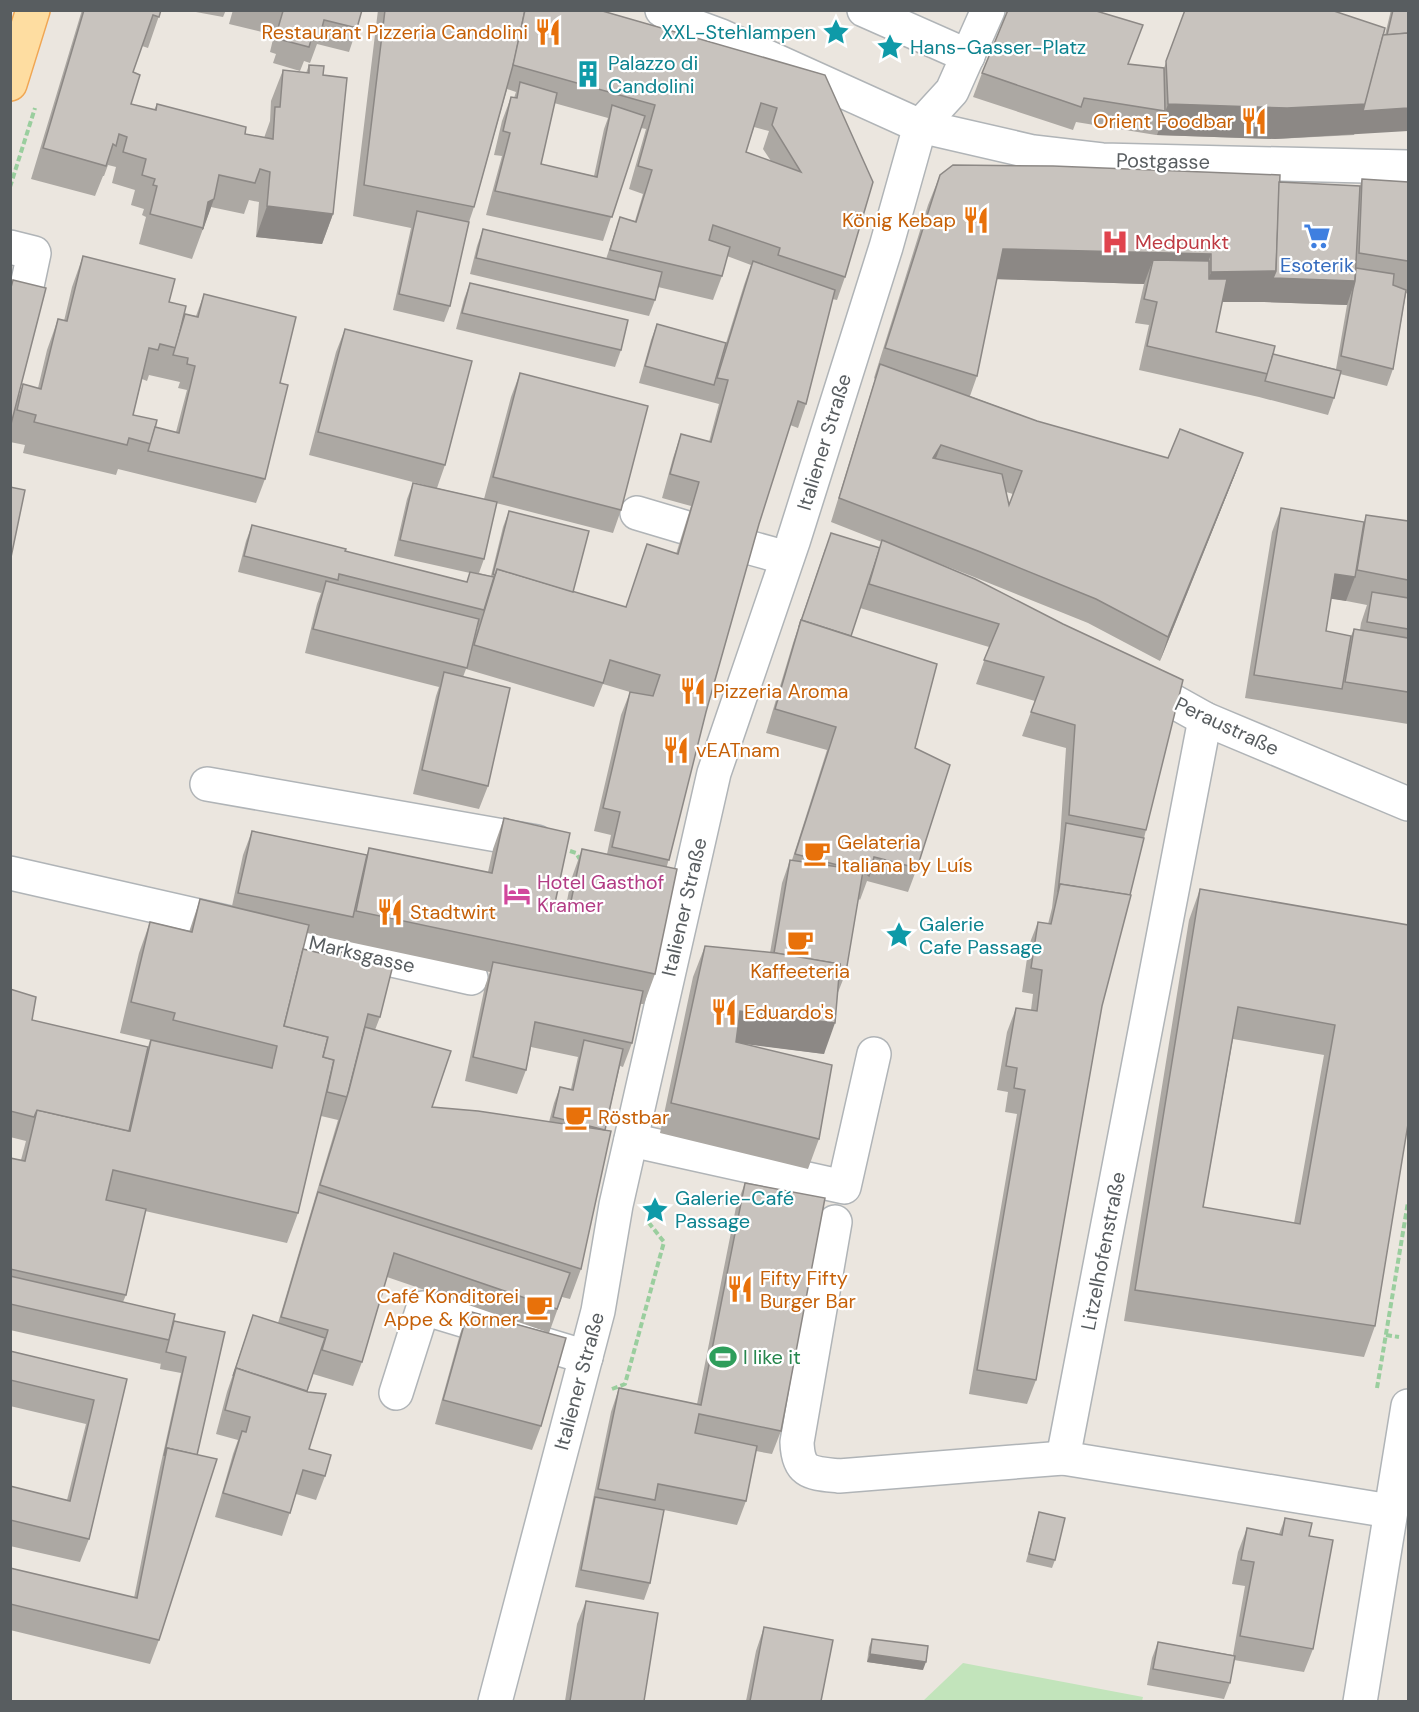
<svg xmlns="http://www.w3.org/2000/svg" width="1419" height="1712" viewBox="0 0 1419 1712" font-family="'DM Sans',sans-serif">
  <rect width="100%" height="100%" fill="#ebe6df"/>
  <path fill="#c2e4bb" d="M963,1663L1143,1697L1142,1701H923Z"/>
  <g fill="none" stroke-linecap="round" stroke-linejoin="round">
    <defs>
      <g id="minor">
        <path d="M662,10L675,19L721,36L920,126L1033,152L1102,160L1408,167"/>
        <path d="M864,10L968,56"/>
        <path d="M10,247L34,253L24,300"/>
        <path d="M637,513L684,527"/>
        <path d="M751,548L787,558"/>
        <path d="M1137,681L1205,719L1408,804"/>
        <path d="M1205,719L1063,1458L1390,1511"/>
        <path d="M207,784L537,842"/>
        <path d="M10,873L471,978"/>
        <path d="M631,1140L844,1187L874,1054"/>
        <path d="M835,1222L797,1442C798,1474 811,1473 839,1476L1063,1458"/>
        <path d="M396,1393L423,1308L586,1357"/>
        <path d="M495,1702L598,1311L616,1205L714,773L793,542L886,247L920,126L952,91L988,10"/>
        <path d="M1360,1702L1408,1406"/>
      </g>
      <path id="major" d="M10,84L33,10"/>
    </defs>
    <use href="#minor" stroke="#b0b4b7" stroke-width="36"/>
    <use href="#major" stroke="#f0a653" stroke-width="36"/>
    <g stroke="#9ace9e" stroke-width="4" stroke-dasharray="6 3" stroke-linecap="butt">
      <path d="M10,187L35,108"/>
      <path d="M570,851L576,853L581,861"/>
      <path d="M1386,1335L1399,1337"/>
      <path d="M1377,1388L1408,1202"/>
      <path d="M612,1389L625,1384L664,1242L649,1223"/>
    </g>
    <use href="#minor" stroke="#fff" stroke-width="33"/>
    <use href="#major" stroke="#fedda1" stroke-width="33"/>
  </g>
  <g fill="#aca8a3" fill-rule="evenodd">
    <path d="M82,10H161L148,48L142,46L133,72L131,104L154,110L157,104L245,134L264,138L270,121L271,101L283,70L306,73L309,65L323,75L333,214L322,244L256,237L259,202L249,200L244,214L211,207L192,259L139,244L146,217L142,215L144,209L131,205L135,190L112,183L116,167L108,165L104,176H103L95,196L31,179Z"/>
    <path d="M185,10H226L223,17Z"/>
    <path d="M233,10H362L357,28L349,52L317,44L310,63L304,61L300,71L273,63L276,54L270,52L274,35L229,24Z"/>
    <path d="M378,10H599L825,75L845,277L837,300L832,299L806,404L798,428L790,425L759,524L706,712L667,866L655,974L644,1004H640L632,1043L623,1067L620,1066L605,1130L581,1269L570,1299L562,1297L549,1333L541,1426L532,1450L435,1424L460,1334L468,1311L547,1332L387,1277L362,1362L353,1386L313,1374L307,1391L309,1449L325,1476L316,1500L296,1494L282,1536L215,1517L233,1454L238,1440L216,1434L227,1392L253,1315L278,1323L338,1120L321,1116L298,1213L287,1243L145,1211L126,1295L123,1302L174,1321L225,1332L197,1455L159,1640L150,1664L10,1630V1568L134,1598L159,1472L181,1373L160,1369L161,1362V1364L10,1330V1158L21,1160L26,1141L10,1137V989L32,1020L148,1047L150,1040L120,1033L139,953L150,922L189,932L200,899L232,906L243,855L252,831L367,855L369,848L488,872L493,849L504,818L555,903L566,906L571,880L582,849L607,854L611,835L594,831L621,715L630,692L603,684L594,707L466,669L463,677L488,786L479,809L413,794L436,696L439,687L305,653L317,604L321,593L238,572L246,541L252,525L345,551L467,582L470,573L394,556L407,499L413,483L432,487L309,455L336,352L345,329L445,465L437,488L484,499L511,397L520,373L621,510L613,533L496,503L484,559L479,573L491,576L503,527L509,511L573,592L625,607L676,554L691,506L662,498L673,458L681,434L709,442L719,404L639,383L651,340L657,324L726,343L744,285L751,265L727,256L722,276L713,300L658,287L655,300L649,316L470,274L477,246L483,229L606,259L620,217L635,221L643,194L629,189L646,129L641,128L603,241L486,215L502,156L494,155L502,121L511,97L514,98L516,92L507,89L474,207L469,222L450,306L444,322L393,310L411,228L353,216ZM554,103L608,118L604,129L594,176L541,164ZM754,127L769,131L763,149L771,161L746,152ZM477,626H478L470,653ZM307,933L490,972L485,986L465,1081L517,1094L526,1070L531,1047L578,1057L571,1089L560,1087L554,1103L549,1122L432,1107L375,1030L380,1017L325,948L323,954L303,949Z"/>
    <path d="M1185,10L1383,35H1385L1391,10H1408L1354,135L1275,139L1156,135L1076,122L1073,130L973,97L982,73L1129,64L1164,68Z"/>
    <path d="M940,175L1279,182L1360,186L1362,179L1408,182V294L1406,293L1393,369L1387,386L1340,374L1334,398L1328,415L1259,397L1139,370L1149,325L1135,323L1144,284L996,279L977,376L970,396L1037,421L1168,458L1243,453L1234,477L1160,661L1088,623L969,575L912,553L1063,624L1146,830L1102,1006L1036,1380L1027,1404L969,1394L1017,1114L1005,1112L1008,1092L997,1090L1007,1032L1016,1008L1031,1010L1033,994L1022,992L1029,945L1038,922L1048,924L1052,908L1060,839L1066,748L1022,736L1035,701L976,684L989,647L860,608L851,636L915,748L917,868L908,892L867,881L860,900L858,898L846,972L837,995L824,1054L742,1043L819,1139L808,1169L660,1133L693,977L705,946L770,953L782,883L790,860H792L827,750L766,733L793,643L825,549L880,548L882,542L831,522L875,379L874,378L928,205ZM1222,302H1264L1347,305L1336,369L1273,354L1216,332ZM1006,492L1013,494L1009,505Z"/>
    <path d="M83,256L169,302L185,314L196,316L204,294L280,383L265,479L256,503L118,469L116,475L23,453L25,445L10,442V287L13,280L18,398L23,384L38,388L47,350L58,319L64,321L72,287ZM149,375L180,382L178,388L187,390L176,432L155,427L133,415L142,379L147,381Z"/>
    <path d="M470,283L621,350L615,367L456,329L464,299Z"/>
    <path d="M1281,508L1364,522L1366,515L1408,521V724L1245,698L1272,532ZM1331,598L1367,605L1361,623L1360,630L1354,629L1351,636L1326,631Z"/>
    <path d="M1200,889L1408,925L1375,1326L1364,1357L1124,1321L1189,920ZM1233,1039L1324,1055L1294,1223L1203,1207Z"/>
    <path d="M745,1183L781,1431L772,1454L756,1451L746,1501L737,1525L664,1510L650,1583L644,1600L575,1587L611,1412L619,1388L697,1404L736,1207Z"/>
    <path d="M10,1351L127,1379L89,1539L80,1562L10,1546V1486L67,1500L86,1424L10,1406Z"/>
    <path d="M1039,1512L1055,1560L1052,1568L1026,1562Z"/>
    <path d="M1285,1518L1309,1536L1313,1649L1304,1672L1234,1660L1230,1683L1224,1699L1147,1685L1152,1658L1158,1642L1233,1655L1245,1586L1232,1584L1238,1552L1247,1528L1279,1534Z"/>
    <path d="M586,1601L644,1701H565L577,1624Z"/>
    <path d="M764,1627L821,1701H746L756,1651Z"/>
    <path d="M872,1639L923,1670L867,1662L869,1647Z"/>
  </g>
  <g fill="#8c8885">
    <path d="M1168,104H1366L1408,108V131L1275,139L1157,135Z"/>
    <path d="M214,199L203,230H202L208,202Z"/>
    <path d="M267,206L333,214L322,244L256,237Z"/>
    <path d="M1003,249L1211,254L1200,285L1153,260L1144,284L992,279Z"/>
    <path d="M1276,271L1355,281L1347,305L1264,302H1200L1211,272Z"/>
    <path d="M941,445L932,469L933,458Z"/>
    <path d="M1243,453L1234,477L1160,661L1168,637Z"/>
    <path d="M1335,574L1355,577L1346,601L1326,598Z"/>
    <path d="M740,1011L835,1023L824,1054L729,1042Z"/>
    <path d="M870,1654L926,1662L923,1670L867,1662Z"/>
  </g>
  <g fill="#c8c3be" stroke="#8c8885" stroke-width="1.5" fill-rule="evenodd">
    <path d="M84,10H161L159,17L153,15L133,72L140,75L131,104L156,110L157,104L246,127L245,134L273,139L275,107H280L283,70L309,73V65L324,66L323,75L347,78L333,214L267,206L270,172L260,169L255,183L219,175L214,199L208,202L203,228L150,214L157,186L153,185L155,179L142,175L146,159L123,152L127,137L119,134L116,146L113,144L106,166L43,148Z"/>
    <path d="M280,10H362L357,28L324,20L319,39L312,37L309,47L282,40L285,30L278,28L283,11Z"/>
    <path d="M385,10H525L515,58L474,207L364,185Z"/>
    <path d="M525,10H599L825,75L873,182L845,277L778,255L780,248L713,225L709,240L730,247L722,276L610,250L620,217L636,222L652,170L638,166L655,105L513,65ZM761,103L777,108L772,125L801,172L746,152Z"/>
    <path d="M1008,10H1093L1143,25L1128,64L1164,68L1165,111L1084,98L1081,107L982,73Z"/>
    <path d="M1185,10H1331L1385,28L1366,104L1287,108L1168,104L1166,61Z"/>
    <path d="M1393,10H1408V33L1387,35Z"/>
    <path d="M1408,33V108L1363,111L1383,35Z"/>
    <path d="M520,82L557,93L541,164L597,177L612,105L645,116L612,217L495,191L510,133L503,131L511,97L517,98Z"/>
    <path d="M953,165L1053,166L1280,175L1276,271L1211,272V254L1003,249L977,376L885,348L940,175Z"/>
    <path d="M1362,179L1408,182V261L1359,253Z"/>
    <path d="M1279,182L1360,186L1355,281L1273,278L1276,271Z"/>
    <path d="M417,211L469,222L450,306L399,294Z"/>
    <path d="M483,229L662,272L655,300L476,258Z"/>
    <path d="M83,256L175,279L169,302L186,306L176,348L160,344L158,350L149,348L133,415L157,420L151,444L129,438L127,445L34,422L36,415L17,410L23,384L41,389L58,319L67,321Z"/>
    <path d="M1153,260L1209,261V279H1227L1216,332L1275,346L1268,374L1147,346L1157,302L1144,299Z"/>
    <path d="M753,261L835,290L806,404L798,401L759,524L706,712L669,860L612,847L620,812L603,808L630,692L653,696L660,675L610,660L603,683L474,645L497,569L626,607L647,544L678,554L699,482L670,474L681,434L711,442L728,380L717,378Z"/>
    <path d="M1356,268L1394,274L1393,285L1406,290L1393,369L1341,356L1353,289L1355,281Z"/>
    <path d="M13,280L46,288L10,428V291Z"/>
    <path d="M470,283L628,320L621,350L462,313Z"/>
    <path d="M204,294L296,317L280,383L288,385L265,479L148,451L155,427L179,433L195,366L187,364L188,358L173,355L185,314L198,317Z"/>
    <path d="M657,324L726,343L714,385L645,366Z"/>
    <path d="M345,329L472,361L445,465L318,432Z"/>
    <path d="M1273,354L1341,371L1334,398L1265,381Z"/>
    <path d="M880,364L1037,421L1168,458L1180,429L1243,453L1168,637L1096,599L978,551L839,498ZM941,445L1022,471L1009,505L1002,474L933,458Z"/>
    <path d="M520,373L648,406L621,510L493,477Z"/>
    <path d="M413,483L497,502L484,559L400,540Z"/>
    <path d="M10,487L25,490L10,562Z"/>
    <path d="M1281,508L1364,522L1355,577L1335,574L1326,631L1351,636L1342,689L1254,675Z"/>
    <path d="M509,511L589,531L573,592L497,569L495,575L493,574Z"/>
    <path d="M1366,515L1408,521V580L1357,570Z"/>
    <path d="M252,525L346,549L345,551L467,582L470,572L494,577L484,610L339,574L338,580L244,556Z"/>
    <path d="M831,533L880,548L851,636L801,620L799,627Z"/>
    <path d="M882,540L975,579L1063,624L1183,680L1146,830L1069,815L1075,725L1031,712L1044,677L984,660L999,624L869,584Z"/>
    <path d="M326,581L479,619L467,668L313,629Z"/>
    <path d="M1372,592L1408,598V629L1367,622Z"/>
    <path d="M801,620L937,664L915,748L950,765L917,868L874,857L869,876L863,871L846,972L839,971L840,964L774,953L790,860L853,869L795,854L836,727L775,709Z"/>
    <path d="M1354,629L1408,638V637V692L1345,682Z"/>
    <path d="M444,672L510,688L488,786L422,770Z"/>
    <path d="M504,818L570,833L555,903L570,906L582,849L677,869L655,974L356,911L369,848L492,873Z"/>
    <path d="M1066,823L1144,838L1130,895L1060,884L1058,892Z"/>
    <path d="M252,831L367,855L353,917L238,893Z"/>
    <path d="M1060,884L1131,895L1102,1006L1036,1380L977,1370L1025,1090L1014,1088L1017,1068L1006,1066L1016,1008L1037,1011L1042,970L1031,968L1038,922L1051,924Z"/>
    <path d="M1200,889L1408,925V1124L1375,1326L1135,1290ZM1238,1007L1335,1025L1300,1224L1203,1207Z"/>
    <path d="M200,899L309,925L284,1026L328,1037L323,1057L334,1060L298,1213L113,1170L106,1200L146,1209L126,1295L10,1269V1158L25,1161L37,1110L130,1131L151,1040L272,1068L277,1046L173,1020L175,1013L131,1002L150,922L192,932Z"/>
    <path d="M705,946L776,953L840,964L835,1023L740,1011L736,1042L832,1065L819,1139L671,1103Z"/>
    <path d="M325,948L393,965L380,1017L368,1014L347,1097L327,1092L334,1060L323,1057L328,1037L284,1026L303,949L324,954Z"/>
    <path d="M493,962L643,991L632,1043L535,1022L526,1070L473,1057Z"/>
    <path d="M10,989L36,997L32,1020L148,1047L129,1131L37,1110L34,1117L10,1111Z"/>
    <path d="M365,1027L451,1051L432,1107L478,1111L611,1131L581,1269L320,1185L349,1090Z"/>
    <path d="M584,1040L623,1049L605,1130L553,1117L560,1087L573,1090Z"/>
    <path d="M745,1183L825,1198L781,1431L699,1414L695,1433L757,1446L746,1501L658,1484L655,1500L598,1489L619,1388L701,1405Z"/>
    <path d="M318,1192L570,1273L557,1309L394,1253L362,1362L322,1350L328,1330L281,1317Z"/>
    <path d="M10,1276L175,1314L169,1340L10,1304Z"/>
    <path d="M468,1311L566,1338L541,1426L443,1400Z"/>
    <path d="M253,1315L325,1338L307,1391L236,1368L233,1376Z"/>
    <path d="M174,1321L225,1332L197,1455L167,1448L164,1456L186,1357L166,1352Z"/>
    <path d="M10,1351L127,1379L89,1539L10,1520V1486L70,1501L94,1400L10,1380Z"/>
    <path d="M236,1368L308,1392L326,1394L309,1449L331,1455L325,1476L303,1470L290,1513L223,1493L242,1431L246,1432L250,1417L225,1410Z"/>
    <path d="M167,1448L217,1459L159,1640L10,1604V1568L137,1598Z"/>
    <path d="M595,1497L664,1510L650,1583L581,1570Z"/>
    <path d="M1039,1512L1065,1518L1055,1560L1029,1554Z"/>
    <path d="M1285,1518L1312,1523L1309,1536L1333,1540L1313,1649L1240,1636L1254,1562L1241,1560L1247,1528L1282,1535Z"/>
    <path d="M586,1601L658,1613L644,1701H570Z"/>
    <path d="M764,1627L833,1640L821,1701H750Z"/>
    <path d="M872,1639L928,1646L926,1662L870,1654Z"/>
    <path d="M1158,1642L1235,1656L1230,1683L1153,1669Z"/>
  </g>
  <defs>
    <symbol id="restaurant-bare" viewBox="-9 -9 18 18"><path d="M-5-6h1v4h1v-4h1v4h1v-4h1v5L-1.5 .5V6h-2V.5L-5-1ZM5-6V6H3V1.5H1.5Q1.5-4 5-6Z" fill="#e8710a" stroke="#fff" stroke-width="2.5" paint-order="stroke"/></symbol>
    <symbol id="sight-bare" viewBox="-9 -9 18 18"><path d="M0-6L1.8-2.2L6-1.7L2.9 1.2L3.7 5.4L0 3.3L-3.7 5.4L-2.9 1.2L-6-1.7L-1.8-2.2Z" fill="#0f9aa8" stroke="#fff" stroke-width="2.5" paint-order="stroke"/></symbol>
    <symbol id="building-bare" viewBox="-9 -9 18 18"><path d="M-4-6H4V6H1V3H-1V6H-4ZM-2.5-4.3h1.7v1.8h-1.7ZM.8-4.3h1.7v1.8H.8ZM-2.5-1h1.7V.8h-1.7ZM.8-1h1.7V.8H.8Z" fill="#0f9aa8" stroke="#fff" stroke-width="2.5" paint-order="stroke"/></symbol>
    <symbol id="supermarket-bare" viewBox="-9 -9 18 18"><path d="M-6-5.5h2.5l.6 2H6L4.5 2H-2.5L-4.4-4H-6ZM-1.5 3.2a1.3 1.3 0 1 0 .1 0ZM3 3.2a1.3 1.3 0 1 0 .1 0Z" fill="#3f7fe0" stroke="#fff" stroke-width="2.5" paint-order="stroke"/></symbol>
    <symbol id="hospital-bare" viewBox="-9 -9 18 18"><path d="M-5-5h3v3.5h4V-5h3V5h-3V1.5h-4V5h-3Z" fill="#e0444e" stroke="#fff" stroke-width="2.5" paint-order="stroke"/></symbol>
    <symbol id="cafe-bare" viewBox="-9 -9 18 18"><path d="M-5.5-4.5H6V0H3Q3 3.5 0 3.5H-2.5Q-5.5 3.5-5.5 0ZM3-3.2v2h1.7v-2ZM-6 4.5H4V6H-6Z" fill="#e8710a" stroke="#fff" stroke-width="2.5" paint-order="stroke"/></symbol>
    <symbol id="hotel-bare" viewBox="-9 -9 18 18"><path d="M-6-4.5h1.5V1H6V5H4.5V3h-9V5H-6ZM-4 0a1.8 1.8 0 1 1 3.6 0ZM.5 0V-2.5h3Q6-2.5 6 0Z" fill="#d1479c" stroke="#fff" stroke-width="2.5" paint-order="stroke"/></symbol>
    <symbol id="stadium-bare" viewBox="-9 -9 18 18"><path d="M0-5a6.5 5 0 1 0 0 10a6.5 5 0 1 0 0-10ZM-3.5-1.8h7v3.6h-7Z" fill="#2e9e5b" stroke="#fff" stroke-width="2.5" paint-order="stroke"/></symbol>
  </defs>
  <g fill-rule="evenodd">
    <use href="#restaurant-bare" x="529" y="13" width="38" height="38"/>
    <use href="#sight-bare" x="817" y="13" width="38" height="38"/>
    <use href="#sight-bare" x="871" y="28" width="38" height="38"/>
    <use href="#building-bare" x="569" y="55" width="38" height="38"/>
    <use href="#restaurant-bare" x="1235" y="102" width="38" height="38"/>
    <use href="#restaurant-bare" x="957" y="201" width="38" height="38"/>
    <use href="#supermarket-bare" x="1298" y="217" width="38" height="38"/>
    <use href="#hospital-bare" x="1096" y="223" width="38" height="38"/>
    <use href="#restaurant-bare" x="674" y="672" width="38" height="38"/>
    <use href="#restaurant-bare" x="657" y="731" width="38" height="38"/>
    <use href="#cafe-bare" x="798" y="834" width="38" height="38"/>
    <use href="#hotel-bare" x="498" y="875" width="38" height="38"/>
    <use href="#restaurant-bare" x="371" y="893" width="38" height="38"/>
    <use href="#sight-bare" x="880" y="916" width="38" height="38"/>
    <use href="#cafe-bare" x="781" y="923" width="38" height="38"/>
    <use href="#restaurant-bare" x="705" y="993" width="38" height="38"/>
    <use href="#cafe-bare" x="559" y="1098" width="38" height="38"/>
    <use href="#sight-bare" x="636" y="1191" width="38" height="38"/>
    <use href="#restaurant-bare" x="721" y="1270" width="38" height="38"/>
    <use href="#cafe-bare" x="520" y="1288" width="38" height="38"/>
    <use href="#stadium-bare" x="704" y="1338" width="38" height="38"/>
  </g>
  <g text-anchor="middle" dominant-baseline="central" stroke-width="4.5" stroke-linejoin="round" paint-order="stroke">
    <g font-size="20" fill="#c56008" stroke="#fff" text-anchor="start">
      <text x="528" y="32" text-anchor="end">Restaurant Pizzeria Candolini</text>
      <text x="1234" y="121" text-anchor="end">Orient Foodbar</text>
      <text x="956" y="220" text-anchor="end">König Kebap</text>
      <text x="713" y="691">Pizzeria Aroma</text>
      <text x="696" y="750">vEATnam</text>
      <text x="837" y="842">Gelateria<tspan x="837" dy="23">Italiana by Luís</tspan></text>
      <text x="410" y="912">Stadtwirt</text>
      <text x="800" y="971" text-anchor="middle">Kaffeeteria</text>
      <text x="744" y="1012">Eduardo's</text>
      <text x="598" y="1117">Röstbar</text>
      <text x="760" y="1278">Fifty Fifty<tspan x="760" dy="23">Burger Bar</tspan></text>
      <text x="519" y="1296" text-anchor="end">Café Konditorei<tspan x="519" dy="23">Appe &amp; Korner</tspan></text>
    </g>
    <g font-size="20" fill="#0d838f" stroke="#fff" text-anchor="start">
      <text x="816" y="32" text-anchor="end">XXL-Stehlampen</text>
      <text x="910" y="47">Hans-Gasser-Platz</text>
      <text x="608" y="63">Palazzo di<tspan x="608" dy="23">Candolini</tspan></text>
      <text x="919" y="924">Galerie<tspan x="919" dy="23">Cafe Passage</tspan></text>
      <text x="675" y="1198">Galerie-Café<tspan x="675" dy="23">Passage</tspan></text>
    </g>
    <g font-size="20" fill="#585d60" stroke="#fff">
      <text transform="translate(1163 161) rotate(1)">Postgasse</text>
      <text transform="translate(824 442) rotate(-73)">Italiener Straße</text>
      <text transform="translate(1227 726) rotate(25)">Peraustraße</text>
      <text transform="translate(684 907) rotate(-77)">Italiener Straße</text>
      <text transform="translate(362 954) rotate(13)">Marksgasse</text>
      <text transform="translate(1103 1251) rotate(-79)">Litzelhofenstraße</text>
      <text transform="translate(579 1381) rotate(-75)">Italiener Straße</text>
    </g>
    <g font-size="20" fill="#be3a42" stroke="#fff" text-anchor="start">
      <text x="1135" y="242">Medpunkt</text>
    </g>
    <g font-size="20" fill="#366cbe" stroke="#fff">
      <text x="1317" y="265">Esoterik</text>
    </g>
    <g font-size="20" fill="#b23c85" stroke="#fff" text-anchor="start">
      <text x="537" y="882">Hotel Gasthof<tspan x="537" dy="23">Kramer</tspan></text>
    </g>
    <g font-size="20" fill="#27864d" stroke="#fff" text-anchor="start">
      <text x="743" y="1357">I like it</text>
    </g>
  </g>
  <rect width="1419" height="1712" fill="none" stroke="#585d60" stroke-width="24"/>
</svg>
